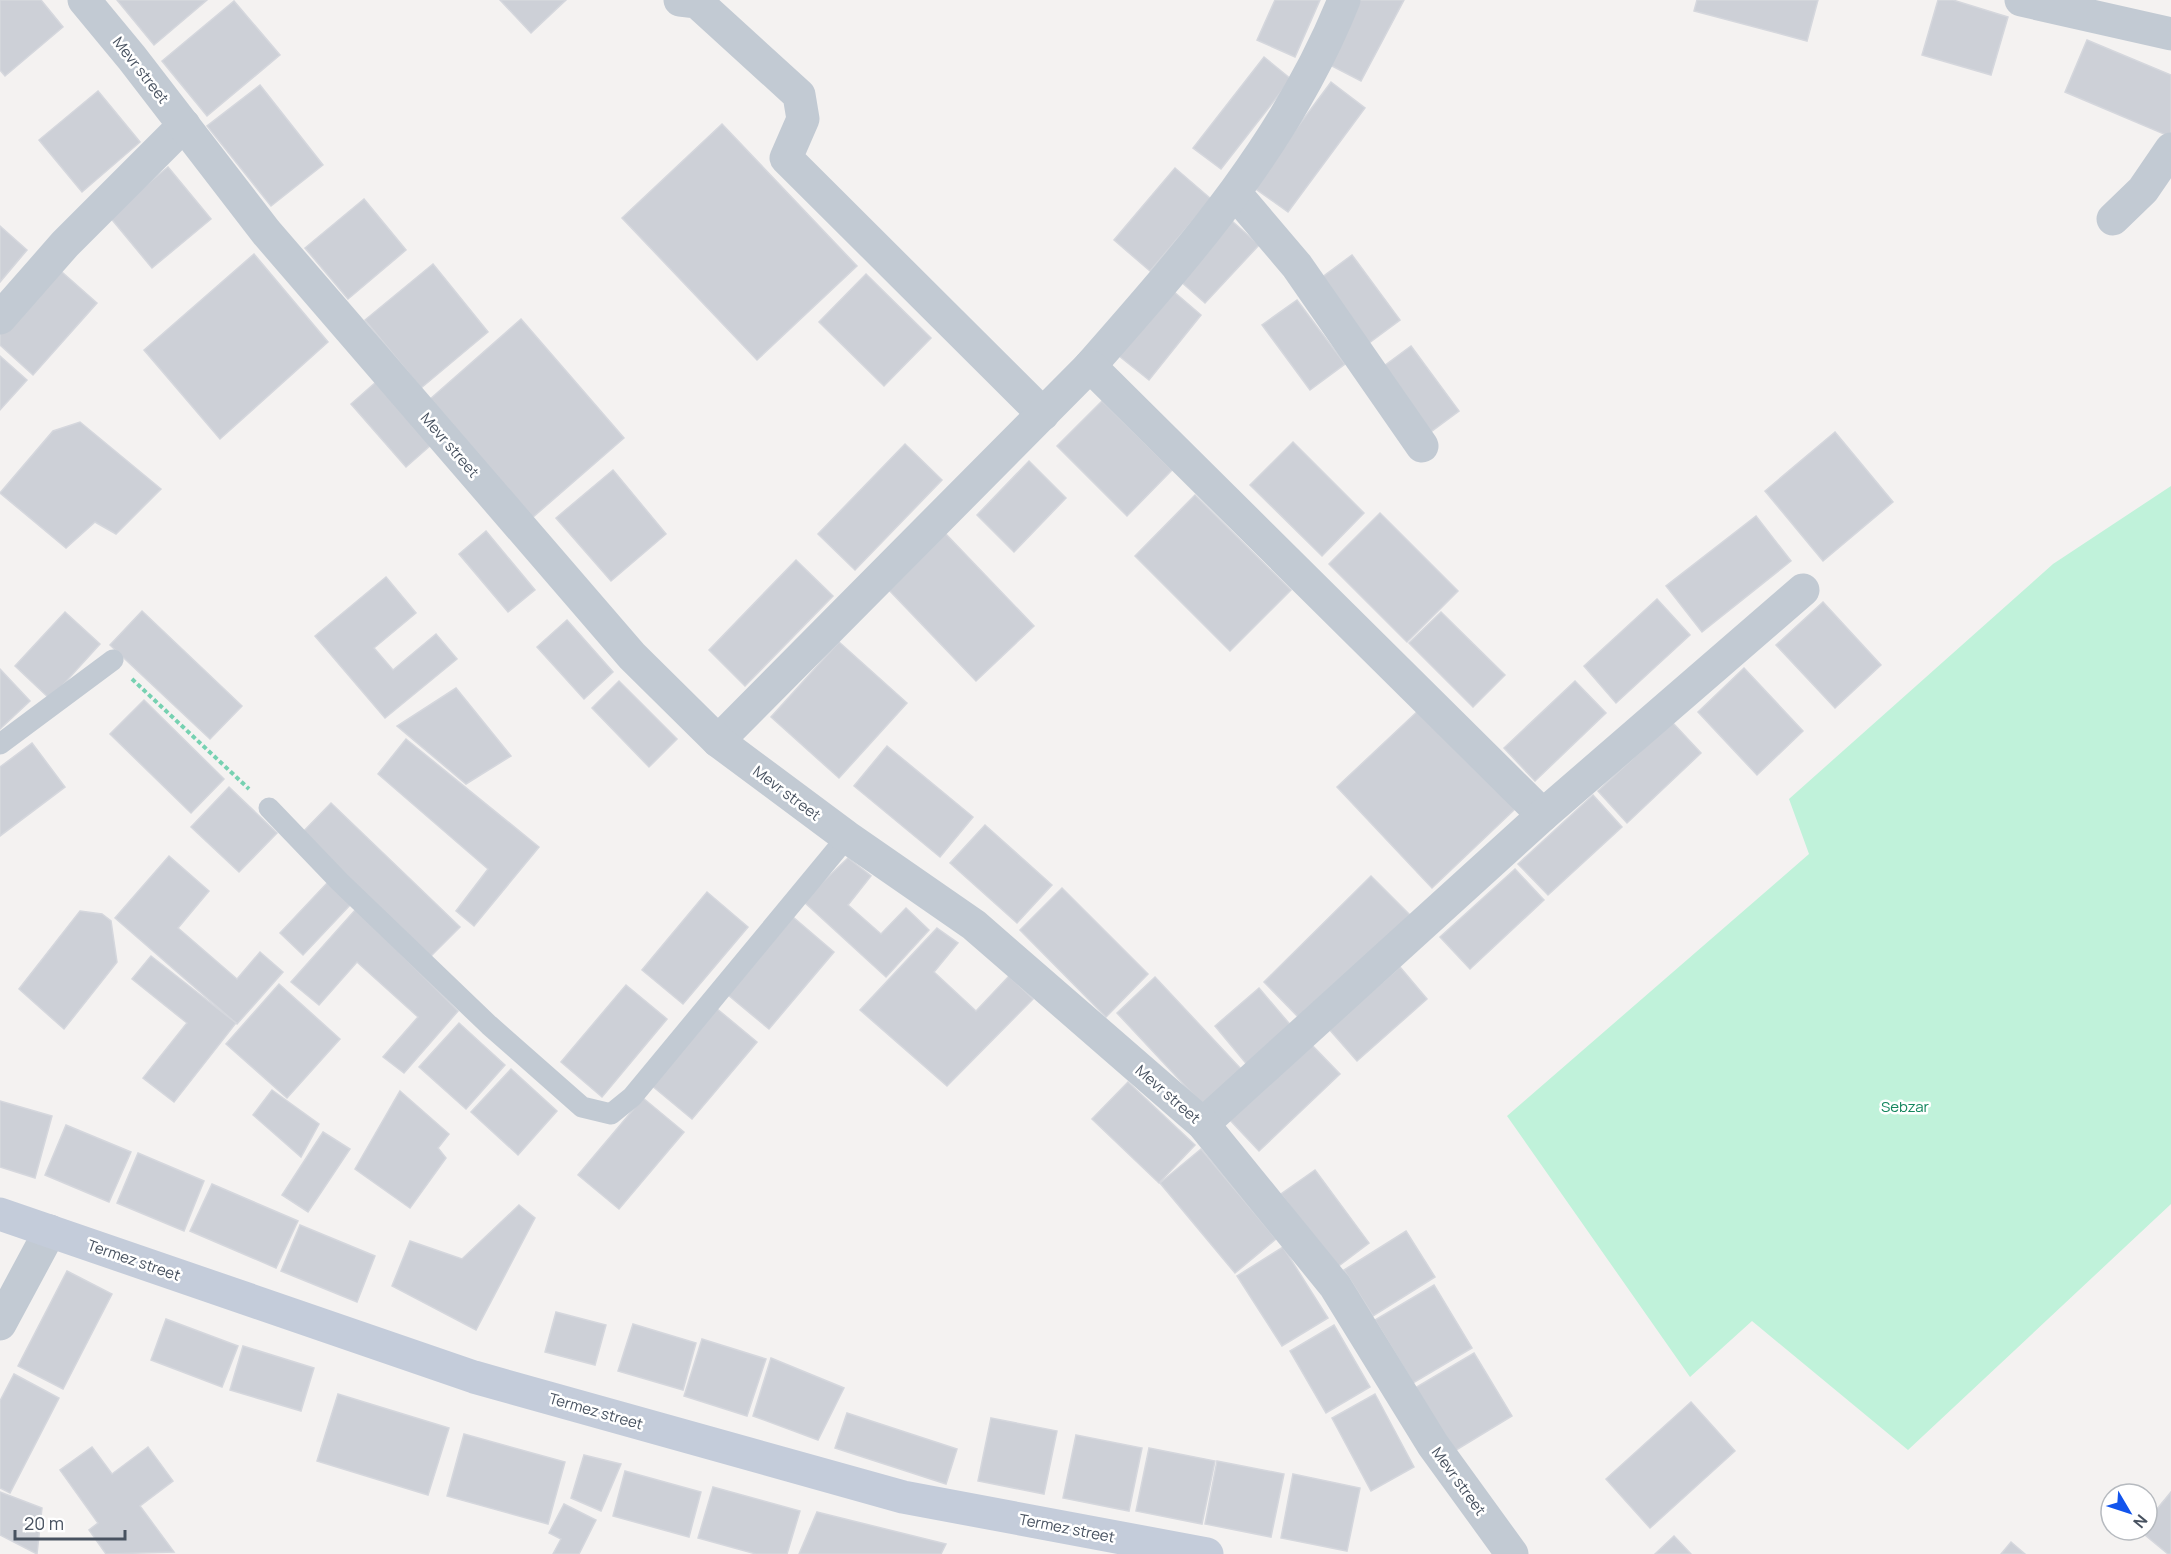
<svg xmlns="http://www.w3.org/2000/svg" width="2171" height="1554" viewBox="0 0 2171 1554" font-family="Manrope,sans-serif">
  <rect width="100%" height="100%" fill="#f4f2f1"/>
  <path fill="#c0f2da" d="M2171,486V1204L1908,1450L1752,1321L1690,1377L1507,1116L1809,854L1789,799L2053,564Z"/>
  <g fill="#cdd0d7" stroke="#d5d7dd" stroke-width="1.5">
    <path d="M0,0H41L63,27L5,76L0,70Z"/>
    <path d="M117,0H207L154,45Z"/>
    <path d="M500,0H566L531,33Z"/>
    <path d="M1275,0H1320L1295,57L1257,40Z"/>
    <path d="M1359,0H1404L1361,81L1326,63Z"/>
    <path d="M1697,0H1818L1807,41L1694,11Z"/>
    <path d="M1938,0H1953L2008,17L1991,75L1922,55Z"/>
    <path d="M234,1L280,55L207,116L162,61Z"/>
    <path d="M2087,40L2171,75V137L2065,92Z"/>
    <path d="M1264,57L1291,79L1221,169L1193,148Z"/>
    <path d="M1331,82L1365,108L1288,212L1253,187Z"/>
    <path d="M260,85L323,165L271,206L207,126Z"/>
    <path d="M98,91L140,142L82,192L39,140Z"/>
    <path d="M722,124L857,266L757,360L622,218Z"/>
    <path d="M168,167L211,219L152,268L109,216Z"/>
    <path d="M1175,168L1211,199L1150,271L1114,240Z"/>
    <path d="M364,199L406,250L348,299L305,248Z"/>
    <path d="M1232,221L1259,245L1205,303L1179,280Z"/>
    <path d="M0,226L27,250L0,282Z"/>
    <path d="M254,254L328,342L220,439L144,350Z"/>
    <path d="M1352,255L1400,320L1365,346L1317,281Z"/>
    <path d="M433,264L488,332L421,388L365,320Z"/>
    <path d="M54,265L97,303L33,375L0,345V325Z"/>
    <path d="M866,274L931,338L884,386L819,322Z"/>
    <path d="M1173,291L1201,315L1149,380L1119,356Z"/>
    <path d="M1297,300L1345,364L1310,390L1262,325Z"/>
    <path d="M521,319L624,438L532,518L429,400Z"/>
    <path d="M1411,346L1459,411L1424,437L1376,372Z"/>
    <path d="M0,356L27,380L0,410Z"/>
    <path d="M376,382L431,445L406,467L351,404Z"/>
    <path d="M1102,401L1172,470L1127,516L1057,446Z"/>
    <path d="M80,422L161,489L116,534L95,522L66,548L0,493L53,431Z"/>
    <path d="M1835,432L1893,502L1823,561L1765,491Z"/>
    <path d="M1293,442L1364,513L1322,556L1250,485Z"/>
    <path d="M905,444L942,480L855,570L818,534Z"/>
    <path d="M1029,461L1066,498L1014,552L977,515Z"/>
    <path d="M613,470L666,534L611,581L556,518Z"/>
    <path d="M1195,495L1291,590L1230,651L1135,556Z"/>
    <path d="M1380,513L1458,591L1407,642L1329,564Z"/>
    <path d="M1756,516L1791,561L1702,632L1666,586Z"/>
    <path d="M486,531L535,590L508,612L459,554Z"/>
    <path d="M944,532L1034,626L976,681L887,588Z"/>
    <path d="M796,560L833,596L745,686L709,650Z"/>
    <path d="M386,577L416,613L374,648L393,670L436,634L457,659L385,718L315,636Z"/>
    <path d="M1657,599L1690,635L1616,703L1584,666Z"/>
    <path d="M1823,602L1881,665L1835,708L1776,645Z"/>
    <path d="M142,611L242,706L210,739L110,645Z"/>
    <path d="M65,612L100,644L50,699L15,666Z"/>
    <path d="M1441,612L1505,675L1473,707L1409,643Z"/>
    <path d="M567,620L613,672L584,699L537,647Z"/>
    <path d="M839,642L907,703L839,778L771,717Z"/>
    <path d="M1744,668L1803,731L1757,775L1698,712Z"/>
    <path d="M0,669L30,701L0,729Z"/>
    <path d="M619,681L677,739L649,767L592,708Z"/>
    <path d="M1575,681L1606,713L1535,781L1504,748Z"/>
    <path d="M456,688L511,756L466,784L397,726Z"/>
    <path d="M144,700L224,779L191,813L110,734Z"/>
    <path d="M1420,709L1515,809L1432,888L1337,787Z"/>
    <path d="M1672,722L1701,753L1627,823L1598,791Z"/>
    <path d="M406,739L539,847L474,926L456,911L488,869L378,774Z"/>
    <path d="M32,743L65,787L0,836V767Z"/>
    <path d="M887,746L973,817L940,857L854,786Z"/>
    <path d="M229,787L277,833L239,872L191,827Z"/>
    <path d="M1593,795L1622,827L1548,895L1518,864Z"/>
    <path d="M331,803L460,927L428,959L300,835Z"/>
    <path d="M985,825L1052,885L1017,923L950,863Z"/>
    <path d="M169,856L209,891L178,928L237,979L260,952L283,972L237,1024L115,918Z"/>
    <path d="M848,858L871,876L848,905L881,934L906,908L929,930L886,977L803,901Z"/>
    <path d="M1515,869L1544,900L1470,969L1440,937Z"/>
    <path d="M1371,876L1410,915L1303,1022L1264,982Z"/>
    <path d="M329,881L352,903L303,955L280,933Z"/>
    <path d="M1062,888L1148,974L1106,1017L1020,930Z"/>
    <path d="M707,892L748,927L683,1004L642,970Z"/>
    <path d="M356,909L458,1011L404,1073L383,1057L418,1017L357,962L319,1005L291,982Z"/>
    <path d="M80,911L102,914L111,921L117,962L64,1029L19,989Z"/>
    <path d="M793,917L834,952L769,1029L728,995Z"/>
    <path d="M937,928L958,943L934,972L976,1011L1009,976L1033,999L947,1086L860,1010Z"/>
    <path d="M151,956L236,1023L174,1102L143,1078L187,1023L132,979Z"/>
    <path d="M1400,967L1427,999L1357,1061L1329,1029Z"/>
    <path d="M1155,977L1241,1069L1203,1105L1117,1013Z"/>
    <path d="M279,984L340,1039L287,1098L226,1044Z"/>
    <path d="M626,985L667,1019L602,1097L561,1062Z"/>
    <path d="M1259,988L1293,1028L1249,1067L1215,1026Z"/>
    <path d="M716,1008L757,1042L692,1119L651,1085Z"/>
    <path d="M459,1023L505,1065L466,1109L419,1067Z"/>
    <path d="M1310,1043L1340,1074L1259,1151L1229,1119Z"/>
    <path d="M511,1069L557,1111L518,1155L471,1112Z"/>
    <path d="M1128,1082L1195,1145L1159,1183L1092,1119Z"/>
    <path d="M272,1090L319,1124L301,1157L253,1115Z"/>
    <path d="M400,1091L449,1134L438,1148L446,1158L410,1208L355,1169Z"/>
    <path d="M643,1098L684,1132L619,1209L578,1175Z"/>
    <path d="M0,1101L52,1116L35,1178L0,1167Z"/>
    <path d="M66,1125L131,1152L109,1202L45,1175Z"/>
    <path d="M323,1132L350,1149L308,1212L282,1195Z"/>
    <path d="M1201,1149L1276,1239L1235,1273L1160,1183Z"/>
    <path d="M138,1153L204,1181L184,1231L117,1203Z"/>
    <path d="M1315,1170L1369,1243L1336,1268L1281,1194Z"/>
    <path d="M212,1184L298,1221L276,1268L190,1231Z"/>
    <path d="M519,1205L535,1218L476,1330L392,1286L410,1241L462,1259Z"/>
    <path d="M300,1225L375,1256L357,1302L281,1271Z"/>
    <path d="M1406,1231L1435,1277L1373,1316L1344,1270Z"/>
    <path d="M1283,1247L1328,1318L1282,1346L1237,1276Z"/>
    <path d="M67,1271L112,1294L63,1389L18,1366Z"/>
    <path d="M1434,1285L1472,1348L1413,1383L1375,1320Z"/>
    <path d="M556,1312L606,1325L595,1365L545,1352Z"/>
    <path d="M166,1319L238,1346L222,1387L151,1360Z"/>
    <path d="M633,1324L696,1343L683,1390L618,1371Z"/>
    <path d="M1334,1325L1370,1387L1326,1413L1290,1351Z"/>
    <path d="M702,1339L766,1359L747,1416L684,1396Z"/>
    <path d="M243,1346L314,1368L301,1411L230,1390Z"/>
    <path d="M1474,1353L1512,1416L1453,1452L1415,1388Z"/>
    <path d="M771,1358L844,1388L818,1440L753,1416Z"/>
    <path d="M14,1374L59,1398L10,1493L0,1488V1401Z"/>
    <path d="M338,1394L449,1428L428,1495L317,1461Z"/>
    <path d="M1375,1394L1414,1467L1371,1491L1332,1418Z"/>
    <path d="M1691,1402L1735,1451L1650,1528L1606,1479Z"/>
    <path d="M847,1413L957,1449L946,1484L835,1448Z"/>
    <path d="M991,1418L1057,1431L1044,1494L978,1481Z"/>
    <path d="M464,1434L565,1462L548,1524L447,1496Z"/>
    <path d="M1076,1435L1142,1448L1129,1511L1063,1498Z"/>
    <path d="M92,1447L112,1474L148,1447L173,1481L140,1506L174,1552L106,1554L89,1530L98,1523L60,1470Z"/>
    <path d="M1149,1448L1215,1461L1202,1524L1136,1511Z"/>
    <path d="M584,1455L621,1464L601,1511L571,1498Z"/>
    <path d="M1217,1461L1284,1474L1271,1537L1205,1524Z"/>
    <path d="M625,1471L701,1492L689,1537L613,1516Z"/>
    <path d="M1293,1474L1360,1488L1347,1551L1281,1538Z"/>
    <path d="M713,1487L800,1511L787,1554H756L698,1538Z"/>
    <path d="M0,1492L42,1508L37,1554L0,1535Z"/>
    <path d="M2171,1492V1554H2168L2139,1530H2147V1521Z"/>
    <path d="M564,1504L596,1520L579,1554H553L561,1539L549,1533Z"/>
    <path d="M817,1512L946,1544L941,1554H799Z"/>
    <path d="M1674,1536L1691,1554H1655Z"/>
    <path d="M2011,1542L2025,1554H2001Z"/>
  </g>
  <g fill="none" stroke-linecap="round" stroke-linejoin="round">
    <path stroke="#76d1b1" stroke-width="4" stroke-dasharray="4.5 3" stroke-linecap="butt" d="M132,679L249,789"/>
    <g stroke="#c2cad3" stroke-width="21">
      <path d="M0,744L113,660"/>
      <path d="M269,808L340,882L489,1025L582,1107L611,1114L632,1097L847,837"/>
    </g>
    <g stroke="#c2cad3" stroke-width="33">
      <path d="M680,0L697,2L799,95L803,119L786,158L1043,414"/>
      <path d="M2021,0L2171,34"/>
      <path d="M1235,193L1297,266L1422,446"/>
      <path d="M2113,219L2143,190L2171,149"/>
      <path d="M0,318L65,244L184,125"/>
      <path d="M1090,366C1190,252 1287,143 1344,0"/>
      <path d="M718,741L1090,366L1543,815"/>
      <path d="M1203,1124L1543,815L1803,590"/>
      <path d="M0,1324L50,1231"/>
    </g>
    <path stroke="#c2cad3" stroke-width="33" d="M84,0L132,58L266,232L632,656L718,741L847,837L974,925L1203,1124L1335,1286L1433,1445L1512,1554"/>
    <path stroke="#c4ccda" stroke-width="33" d="M0,1214L474,1377L903,1497L1207,1554"/>
  </g>
  <g text-anchor="middle" dominant-baseline="central" stroke-width="5" stroke-linejoin="round" paint-order="stroke">
    <g font-size="15" fill="#485260" stroke="#fff">
      <text transform="translate(141 70) rotate(52)">Mevr street</text>
      <text transform="translate(450 445) rotate(49)">Mevr street</text>
      <text transform="translate(787 793) rotate(37)">Mevr street</text>
      <text transform="translate(1168 1094) rotate(41)">Mevr street</text>
      <text transform="translate(134 1260) rotate(19)">Termez street</text>
      <text transform="translate(596 1411) rotate(16)">Termez street</text>
      <text transform="translate(1459 1481) rotate(54)">Mevr street</text>
      <text transform="translate(1067 1528) rotate(11)">Termez street</text>
    </g>
    <g font-size="15" fill="#14865d" stroke="#fff">
      <text x="1905" y="1106">Sebzar</text>
    </g>
  </g>
  <g transform="translate(2129 1512) rotate(129)"><circle r="28" fill="#ffffff" stroke="#b6babf" stroke-width="1.5"/>
  <path d="M0-4.5L10 22L0 15L-10 22Z" fill="#1254ed"/>
  <text y="-9" font-size="16" font-weight="bold" text-anchor="middle" fill="#485260">N</text>
  </g>
  <path d="M15 1530v9h110v-9" fill="none" stroke="#485260" stroke-width="3"/>
  <text x="24" y="1530" font-size="18" fill="#485260" stroke="#ffffff" stroke-width="4.5" paint-order="stroke">20 m</text>
</svg>
